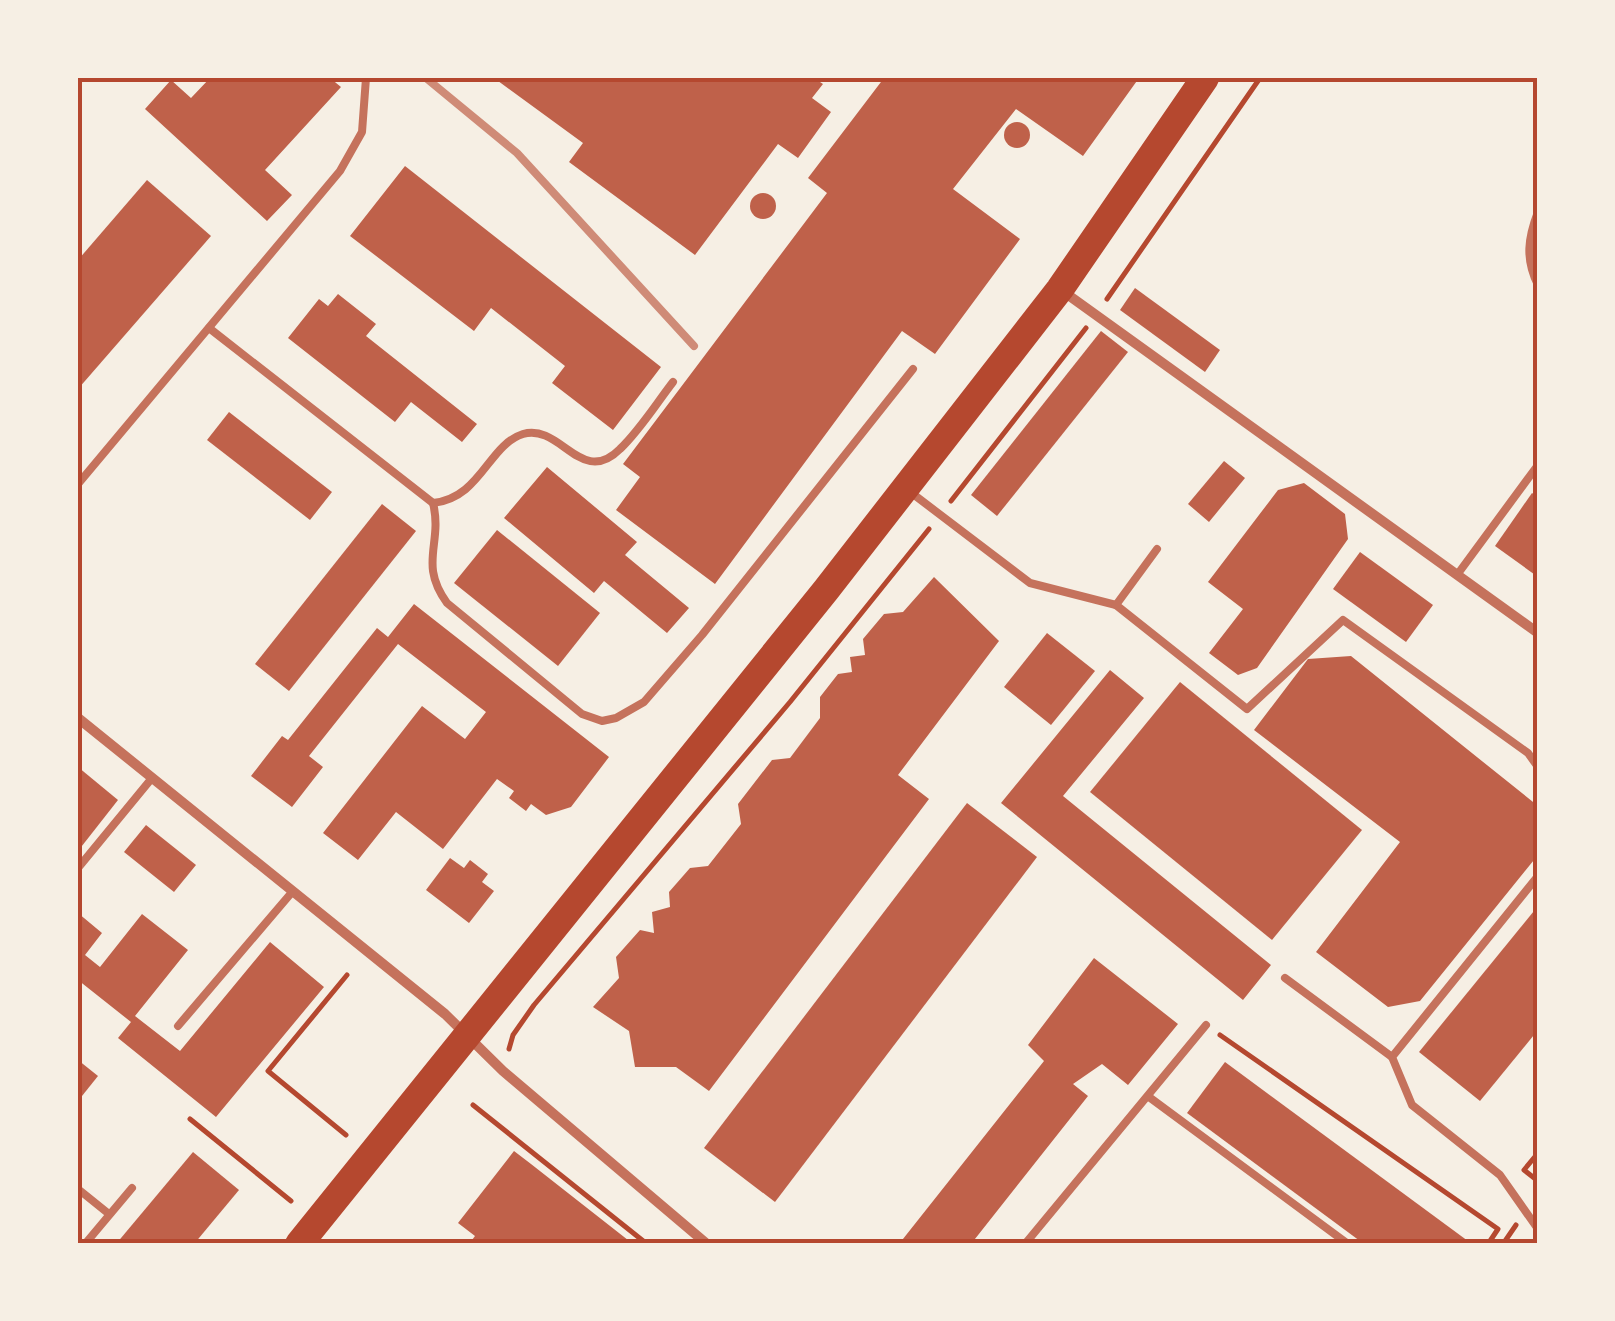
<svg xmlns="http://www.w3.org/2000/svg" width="1615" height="1321" viewBox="0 0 1615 1321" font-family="'Golos Text',sans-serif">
  <rect width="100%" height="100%" fill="#f6efe4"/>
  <g fill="#bf614a">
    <path d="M210,78H330L341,87L265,170L292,195L267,221L145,109L171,80L191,98Z"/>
    <path d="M494,78H814L823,84L812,98L831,112L798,158L778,144L695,255L569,162L583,143Z"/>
    <path d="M884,78H1139L1083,156L1016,109L953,189L1020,239L935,354L902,331L715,584L616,510L640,477L623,464L827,193L808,178Z"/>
    <circle cx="1017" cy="135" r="13"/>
    <path d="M405,166L661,367L613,430L552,383L565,366L491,308L474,331L350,236Z"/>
    <path d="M147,180L211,236L78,389V260Z"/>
    <circle cx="763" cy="206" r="13"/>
    <path d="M1135,288L1220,350L1205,372L1120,310Z"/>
    <path d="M338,294L376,324L366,336L477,424L462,442L411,402L395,422L288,338L319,299L328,306Z"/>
    <path d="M1101,331L1128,352L997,516L971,495Z"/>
    <path d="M229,412L332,492L310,520L207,440Z"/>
    <path d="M1224,461L1245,478L1209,522L1188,504Z"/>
    <path d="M547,467L637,542L625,555L689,608L667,633L604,581L594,593L504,518Z"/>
    <path d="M1304,483L1345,514L1348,539L1257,668L1238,675L1209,653L1243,609L1208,582L1278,490Z"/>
    <path d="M1532,493L1538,497V577L1495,546Z"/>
    <path d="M382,504L416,531L289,691L255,664Z"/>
    <path d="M497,530L600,613L558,666L454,583Z"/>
    <path d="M1360,552L1433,605L1406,642L1333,589Z"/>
    <path d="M934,577L999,641L898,775L929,799L709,1091L676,1067H635L629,1031L593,1007L619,978L616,957L640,930L654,933L652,912L670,907L669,892L690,868L708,866L741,824L738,804L772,760L790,758L820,718V697L838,674L852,672L850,657L865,655L863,639L884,614L903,612Z"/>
    <path d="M414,604L609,757L571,807L546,815L531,804L526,811L509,798L514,791L497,779L443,849L396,812L358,860L323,833L422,706L465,739L486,712L398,644L309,756L323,767L292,807L251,776L282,736L288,740L377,628L388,637Z"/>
    <path d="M1047,633L1095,671L1051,725L1004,687Z"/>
    <path d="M1351,656L1538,806V855L1420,1001L1388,1007L1316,952L1400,842L1254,730L1308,659Z"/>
    <path d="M1110,670L1144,698L1063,796L1271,965L1243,1000L1001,803Z"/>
    <path d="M1180,682L1362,830L1272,940L1090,792Z"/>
    <path d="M78,767L118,800L78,851Z"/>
    <path d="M967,803L1037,857L775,1202L704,1148Z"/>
    <path d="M146,825L196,865L174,892L124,852Z"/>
    <path d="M450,858L464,868L470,860L488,874L482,882L494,891L469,923L426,890Z"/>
    <path d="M1538,906V1030L1480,1101L1419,1052Z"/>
    <path d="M78,913L102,933L85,955L100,967L142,914L188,950L135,1016L180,1051L270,942L324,987L216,1117L118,1038L131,1022L78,980Z"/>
    <path d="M1094,958L1178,1024L1128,1085L1102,1064L1073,1084L1088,1096L971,1244H899L1044,1061L1028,1045Z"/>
    <path d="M78,1060L98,1076L78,1101Z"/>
    <path d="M1225,1062L1472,1244H1364L1187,1113Z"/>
    <path d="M514,1151L531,1164L633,1244H469L475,1236L458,1223Z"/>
    <path d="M193,1152L239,1190L194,1244H116Z"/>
  </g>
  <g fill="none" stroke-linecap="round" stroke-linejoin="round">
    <g stroke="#b5482f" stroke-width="5">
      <path d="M1107,299L1260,78"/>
      <path d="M951,501L1086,328"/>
      <path d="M1220,1035L1498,1229L1488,1244"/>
      <path d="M509,1049L513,1035L534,1005L790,702L929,529"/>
      <path d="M473,1105L647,1244"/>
      <path d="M190,1119L291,1201"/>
      <path d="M346,1135L268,1071L347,975"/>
      <path d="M1538,1153L1524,1170L1538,1181"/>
      <path d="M1503,1244L1516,1225"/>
    </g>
    <g stroke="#c5725c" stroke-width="8">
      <path d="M1538,212C1528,238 1525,259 1538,285"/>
      <path d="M209,328L433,503C443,544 418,563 447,603L582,714L602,721L616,718L644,702L702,635L913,369"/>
      <path d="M78,484L340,171L362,132L366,78"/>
      <path d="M909,491L1030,583L1116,605"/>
      <path d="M433,503C481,498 488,445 523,434C561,423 581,488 620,449C640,430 656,404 673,382"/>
      <path d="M1157,549L1116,605L1247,709L1343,620L1528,753L1538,767"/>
      <path d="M1457,575L1538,465"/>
      <path d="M78,868L152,778"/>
      <path d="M1538,876L1392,1057L1412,1105L1500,1175L1538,1229"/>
      <path d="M1285,978L1392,1057"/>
      <path d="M178,1026L293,891"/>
      <path d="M1149,1097L1348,1244"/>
      <path d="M78,1189L109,1214"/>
      <path d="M85,1244L132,1188"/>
      <path d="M1025,1244L1206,1025"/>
    </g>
    <g stroke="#c5725c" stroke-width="10">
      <path d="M1064,292L1538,633"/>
      <path d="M78,718L445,1014L503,1071L707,1244"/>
    </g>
    <path stroke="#b5482f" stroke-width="28" d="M299,1244L826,590L1060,289L1205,78"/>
    <path stroke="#cf8b77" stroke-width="8" d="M426,78L517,153L694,346"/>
  </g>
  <rect width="1615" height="1321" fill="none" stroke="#f6efe4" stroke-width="160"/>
  <rect x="80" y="80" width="1455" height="1161" fill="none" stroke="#b5482f" stroke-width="4"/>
</svg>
